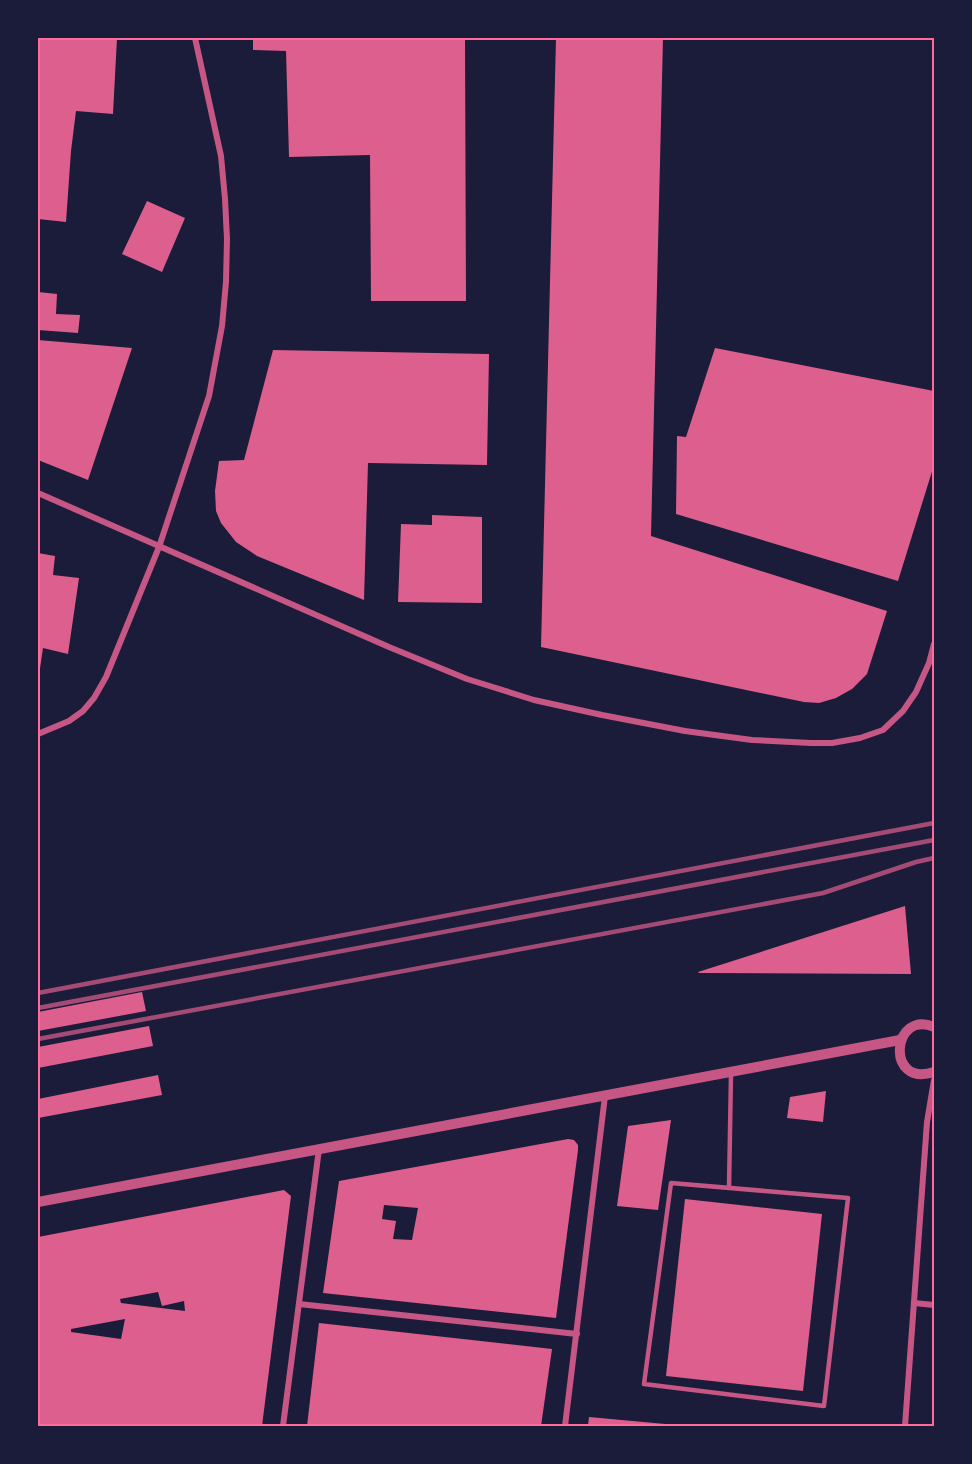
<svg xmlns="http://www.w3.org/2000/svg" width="972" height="1464" viewBox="0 0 972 1464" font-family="Lato,sans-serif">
  <rect width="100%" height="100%" fill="#1b1b3a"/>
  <g fill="#dd5f8e" fill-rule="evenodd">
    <path d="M38,38H117L113,114L76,111L71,151L66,222L38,219Z"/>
    <path d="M253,38H465L466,301H371L370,155L289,157L286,51L253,50Z"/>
    <path d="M556,38H663L651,536L887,611L867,674L852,689L836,698L819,703L804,702L541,647Z"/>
    <path d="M147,201L185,218L162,272L122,254Z"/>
    <path d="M38,292L57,294L56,314L80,315L78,333L38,330Z"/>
    <path d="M38,340L132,348L88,480L38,460Z"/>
    <path d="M715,348L934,391V465L898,581L676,514L677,436L686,437Z"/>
    <path d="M273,350L489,354L487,465L368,463L364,600L257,556L236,542L221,523L216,511L215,491L219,461L244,460Z"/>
    <path d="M432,515L482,517V603L398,602L401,524L432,525Z"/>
    <path d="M38,553L55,556L53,575L79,578L68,654L43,648L39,675H38Z"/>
    <path d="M905,906L911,974L699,973L698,972Z"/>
    <path d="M142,992L146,1011L38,1031V1012Z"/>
    <path d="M149,1026L153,1046L38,1068V1047Z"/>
    <path d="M158,1075L162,1095L38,1118V1099Z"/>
    <path d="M826,1091L823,1122L787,1118L790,1097Z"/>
    <path d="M671,1120L658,1210L617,1206L628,1126Z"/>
    <path d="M568,1139L574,1140L578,1145V1150L556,1318L323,1293L339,1181ZM384,1205L418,1208L412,1240L393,1239L396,1221L382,1219Z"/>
    <path d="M284,1190L291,1196L262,1426H38V1237ZM158,1292L162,1306L184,1301L185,1311L121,1303L120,1299ZM125,1319L121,1339L71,1332V1329Z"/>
    <path d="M685,1199L822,1214L803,1391L666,1376Z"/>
    <path d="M319,1323L552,1349L541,1426H307Z"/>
    <path d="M589,1417L676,1425V1426H588Z"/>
  </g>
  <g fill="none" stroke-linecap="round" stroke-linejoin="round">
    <g stroke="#c65784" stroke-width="4.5">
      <path d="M671,1183L848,1198L824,1406L644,1384Z"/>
      <path d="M729,1188L731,1074"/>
    </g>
    <g stroke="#c65784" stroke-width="6">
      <path d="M38,493L389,647L467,679L534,700L602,715L685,731L752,740L811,743H832L860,738L883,730L903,711L916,692L929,663L934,644"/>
      <path d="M38,734L69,721L83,711L94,698L106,677L159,547L209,396L222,326L226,282L227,239L225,199L221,156L195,38"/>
      <path d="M914,1303L934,1305"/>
      <path d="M299,1304L577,1334"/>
      <path d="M283,1426L319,1149"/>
      <path d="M565,1426L605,1096"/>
      <path d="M905,1426L927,1122L934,1080"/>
    </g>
    <g stroke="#c65784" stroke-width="10">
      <path d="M934,1027C892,1009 885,1088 934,1072"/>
      <path d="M38,1202L900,1040"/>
    </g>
    <g stroke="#a44b75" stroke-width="4.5">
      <path d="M38,993L934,823"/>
      <path d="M38,1008L934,840"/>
      <path d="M38,1039L823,893L916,862L934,858"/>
    </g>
  </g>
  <rect width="972" height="1464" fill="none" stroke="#1b1b3a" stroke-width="78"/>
  <rect x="39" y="39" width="894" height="1386" fill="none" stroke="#ff6b9d" stroke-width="2"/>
</svg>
